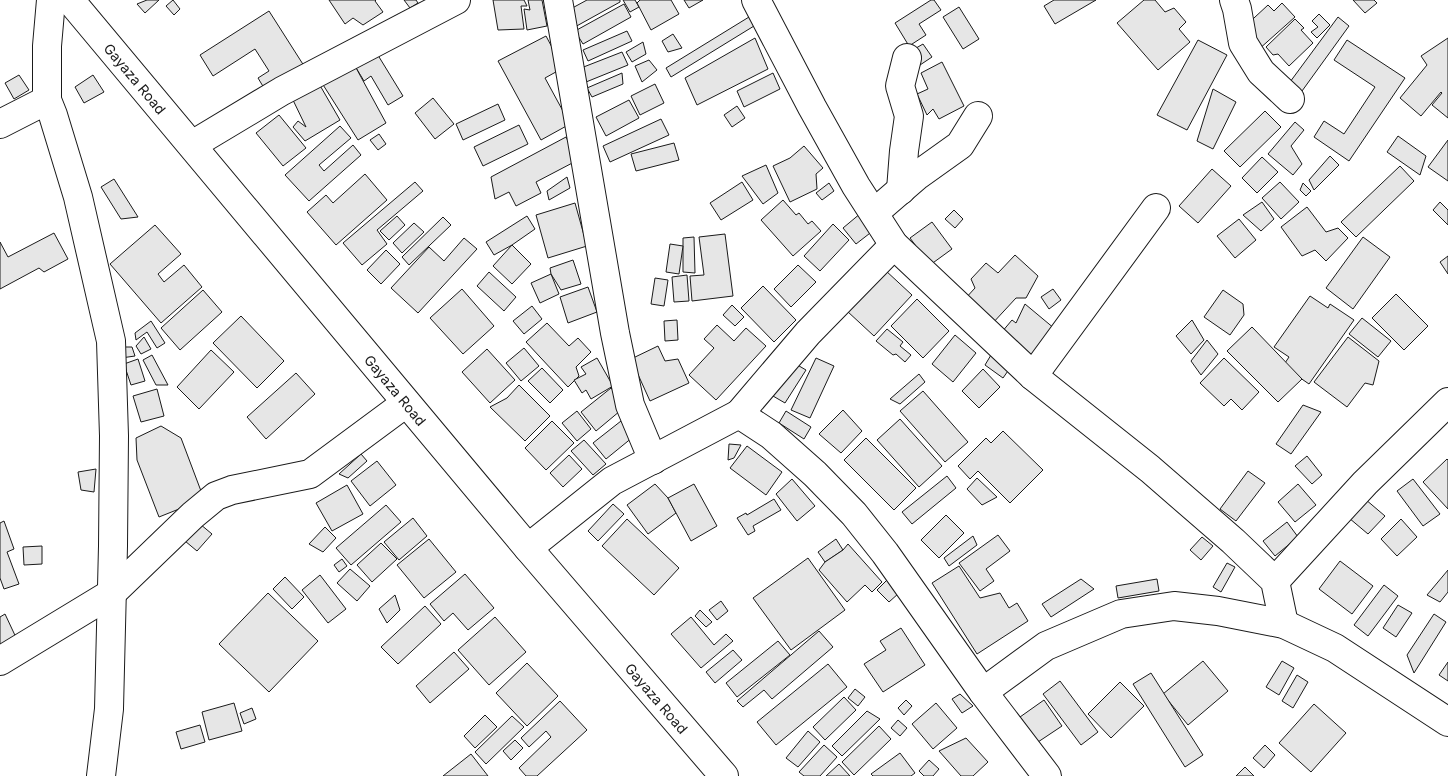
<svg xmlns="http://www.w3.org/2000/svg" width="1448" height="776" viewBox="0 0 1448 776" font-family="Inter,sans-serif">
  <rect width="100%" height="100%" fill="#fff"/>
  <g fill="#e6e6e6" stroke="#1a1a1a">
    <path d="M147,0H159L145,13L137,4Z"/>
    <path d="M173,0L180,9L174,15L166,6Z"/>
    <path d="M329,0H376L375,1L383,12L363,25L353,18L345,24Z"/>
    <path d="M404,0H416L418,3L410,8Z"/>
    <path d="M493,0H524L527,6H521L524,29L498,30Z"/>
    <path d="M528,0H542L547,26L527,30L524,9L530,10Z"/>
    <path d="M587,0H620V2L573,28L565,12Z"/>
    <path d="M623,0H635L639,7L630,12Z"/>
    <path d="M640,0H671L679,14L651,30L637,3Z"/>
    <path d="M684,0H703L689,8Z"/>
    <path d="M931,0H934L941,10L919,24L926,35L909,46L895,23Z"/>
    <path d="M1054,0H1096L1055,24L1044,6Z"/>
    <path d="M1144,0H1155L1165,12L1174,8L1186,22L1179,29L1190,42L1158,70L1117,23Z"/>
    <path d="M1353,0H1374L1377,3L1365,13Z"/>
    <path d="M1282,3L1295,17L1258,50L1241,30L1268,5L1274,11Z"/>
    <path d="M624,4L631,17L583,44L575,31Z"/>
    <path d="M959,7L979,39L963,49L943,17Z"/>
    <path d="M269,11L306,69L267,93L258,78L269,71L255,49L213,76L200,55Z"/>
    <path d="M1319,14L1330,25L1317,38L1311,32L1318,27L1312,21Z"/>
    <path d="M749,17L754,26L671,77L666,68Z"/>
    <path d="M1338,17L1349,26L1302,91L1290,82Z"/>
    <path d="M1295,19L1304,28L1301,30L1313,43L1289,66L1278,54L1273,55L1266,47Z"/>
    <path d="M627,31L632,41L588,61L583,50Z"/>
    <path d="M673,34L682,48L668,52L662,41Z"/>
    <path d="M546,36L563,68L545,78L570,124L541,140L498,61Z"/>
    <path d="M755,38L768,69L697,105L685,78Z"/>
    <path d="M1448,38V118L1432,105L1442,93L1441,92L1421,116L1400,98L1427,65L1421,56Z"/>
    <path d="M1198,40L1227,55L1187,130L1157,115Z"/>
    <path d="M1347,40L1405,78L1349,161L1314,137L1324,121L1344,134L1375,87L1334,60Z"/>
    <path d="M643,42L646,54L632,62L626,52Z"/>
    <path d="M923,44L932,57L920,65L911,51Z"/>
    <path d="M376,52L403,96L388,105L371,76L364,81L355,66Z"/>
    <path d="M622,52L628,65L586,82L581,68Z"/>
    <path d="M649,60L657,70L642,82L635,66Z"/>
    <path d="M942,62L964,106L939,119L933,109L927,115L917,94L928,89L921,73Z"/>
    <path d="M355,66L386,123L358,140L320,80Z"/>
    <path d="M622,73L623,84L592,97L587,88Z"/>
    <path d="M773,73L780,89L744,107L737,91Z"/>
    <path d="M19,75L29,90L14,99L5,83Z"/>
    <path d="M93,75L104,92L84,103L75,87Z"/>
    <path d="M318,82L340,120L305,141L293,127L298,121L306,127L292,98Z"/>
    <path d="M655,84L664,103L640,115L631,96Z"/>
    <path d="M1213,89L1236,102L1213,149L1197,141Z"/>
    <path d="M433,98L454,124L435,139L415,113Z"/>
    <path d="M629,100L639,118L606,136L596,117Z"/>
    <path d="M498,104L505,120L463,140L456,124Z"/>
    <path d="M737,106L745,118L732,127L724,115Z"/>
    <path d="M1265,111L1281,127L1240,167L1224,151Z"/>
    <path d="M279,115L306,148L283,166L256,133Z"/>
    <path d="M661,119L669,135L610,162L603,146Z"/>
    <path d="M1295,122L1304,130L1291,146L1302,164L1293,175L1268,154Z"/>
    <path d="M519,125L528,144L483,166L474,147Z"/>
    <path d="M340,126L351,138L319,165L324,171L353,145L361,155L309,201L285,175Z"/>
    <path d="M379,134L386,144L378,150L370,140Z"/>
    <path d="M1398,136L1426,156L1420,175L1387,152Z"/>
    <path d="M566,137L578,160L536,182L541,193L516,206L509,192L495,199L491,177Z"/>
    <path d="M1448,140V181L1428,167Z"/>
    <path d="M674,143L679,160L636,171L631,154Z"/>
    <path d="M804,146L823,168L816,174L817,189L790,202L773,166L790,158Z"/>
    <path d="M1330,156L1339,165L1314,190L1309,180Z"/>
    <path d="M1262,157L1278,172L1257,193L1242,178Z"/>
    <path d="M766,165L778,193L763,204L742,176Z"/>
    <path d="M1400,166L1414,181L1356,237L1341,222Z"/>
    <path d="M1212,169L1231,186L1198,223L1179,206Z"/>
    <path d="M365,174L387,200L336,245L307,212L326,195L333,203Z"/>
    <path d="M567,177L570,188L549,200L547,191Z"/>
    <path d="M114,179L138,217L121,219L101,187Z"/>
    <path d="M415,182L423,191L377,230L387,244L362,265L343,243Z"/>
    <path d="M742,182L753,200L721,220L710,203Z"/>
    <path d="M1280,182L1299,202L1281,219L1262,198Z"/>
    <path d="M829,183L834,191L822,200L816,193Z"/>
    <path d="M1303,183L1311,191L1306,196L1300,190Z"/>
    <path d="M783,200L796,215L799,213L808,224L812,221L821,231L793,256L761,220Z"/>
    <path d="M1262,202L1274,219L1261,231L1243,215Z"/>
    <path d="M1440,202L1448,210V225L1433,210Z"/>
    <path d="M575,203L587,246L548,258L536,215Z"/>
    <path d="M1307,207L1326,232L1338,228L1348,238L1326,261L1315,250L1302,256L1281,227Z"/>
    <path d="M954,210L963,219L955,228L945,219Z"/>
    <path d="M861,213L874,230L856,244L843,228Z"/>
    <path d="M397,216L405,225L389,240L380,231Z"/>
    <path d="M527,216L535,229L512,245L494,255L486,242Z"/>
    <path d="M443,217L451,225L409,265L402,257Z"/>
    <path d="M1239,219L1256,240L1235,258L1217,236Z"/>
    <path d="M932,222L952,249L930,265L910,238Z"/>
    <path d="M414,223L424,232L402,253L393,243Z"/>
    <path d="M833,224L849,240L820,271L804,256Z"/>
    <path d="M155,225L181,254L158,274L164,282L184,265L202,287L161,323L110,264Z"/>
    <path d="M54,233L68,259L44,272L39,268L0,289V242L8,257Z"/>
    <path d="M725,234L733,296L692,301L690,276L704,275L699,237Z"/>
    <path d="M694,237L695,273L683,272V238Z"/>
    <path d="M1363,237L1390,257L1353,309L1326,288Z"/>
    <path d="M464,238L477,249L418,313L391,288L429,247L444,261Z"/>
    <path d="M670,244L683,246L679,274L666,272Z"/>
    <path d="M512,245L531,264L512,284L493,266Z"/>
    <path d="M386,250L400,264L381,284L367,270Z"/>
    <path d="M1015,255L1038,276L1026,298H1016L991,325L964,300L975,288L971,279L986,263L998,273Z"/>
    <path d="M1448,256V274L1440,262Z"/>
    <path d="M573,260L581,284L561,290L551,274L550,268Z"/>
    <path d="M798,265L816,282L791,307L774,289Z"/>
    <path d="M885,270L912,295L874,336L847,311Z"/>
    <path d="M489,272L516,297L504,311L477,286Z"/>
    <path d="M551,274L559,294L540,303L531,283Z"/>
    <path d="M687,275L689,301L674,302L672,277Z"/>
    <path d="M655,278L668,280L664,306L651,304Z"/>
    <path d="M763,286L796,320L774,342L741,308Z"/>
    <path d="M588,287L597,312L568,323L560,297Z"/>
    <path d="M462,289L494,326L463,354L430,318Z"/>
    <path d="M1053,289L1061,300L1049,309L1041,297Z"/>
    <path d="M203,290L222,312L180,350L161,328Z"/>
    <path d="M1223,290L1243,304L1244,315L1230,335L1204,317Z"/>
    <path d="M1396,294L1428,326L1404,350L1372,318Z"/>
    <path d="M1310,296L1328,308L1330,304L1354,320L1309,384L1283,366L1289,357L1274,347Z"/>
    <path d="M917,299L949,331L923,358L891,326Z"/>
    <path d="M1025,304L1055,329L1031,358L1001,333L1012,320L1016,323Z"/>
    <path d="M732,305L744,317L735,326L723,315Z"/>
    <path d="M532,306L542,319L524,334L513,321Z"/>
    <path d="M241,316L284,361L257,388L213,343Z"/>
    <path d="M1362,318L1391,341L1378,357L1349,334Z"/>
    <path d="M677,320L678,340L665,341L664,321Z"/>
    <path d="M1192,320L1204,340L1191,354L1176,336Z"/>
    <path d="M151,321L165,343L157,348L147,332L136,340L135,333Z"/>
    <path d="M547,323L569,346L578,338L591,352L576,367L579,376L568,387L526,342Z"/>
    <path d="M717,325L734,341L746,328L766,346L716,400L689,375L714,348L704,339Z"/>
    <path d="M1252,327L1302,379L1278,402L1227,351Z"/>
    <path d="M887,329L903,342L900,346L911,355L905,362L896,354L893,355L876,341Z"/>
    <path d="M955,335L976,353L953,382L932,364Z"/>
    <path d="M144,337L151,349L141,354L136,346Z"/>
    <path d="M1348,337L1379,361L1373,385L1365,383L1347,407L1314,382Z"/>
    <path d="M1207,340L1218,354L1201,375L1191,361Z"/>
    <path d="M658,346L665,361L678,359L689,383L650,401L631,359Z"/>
    <path d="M118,347H132L135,356L121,358Z"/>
    <path d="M524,348L539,366L521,381L506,363Z"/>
    <path d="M487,349L515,380L490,403L462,372Z"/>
    <path d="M211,350L234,372L199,409L177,387Z"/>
    <path d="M152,355L168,385H156L143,360Z"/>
    <path d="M991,355L1010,368L1003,378L985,365Z"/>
    <path d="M597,358L613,386L591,399L586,390L582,393L574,380L586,374L581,367Z"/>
    <path d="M816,358L834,366L810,418L791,410Z"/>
    <path d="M1224,358L1259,392L1242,410L1231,399L1224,406L1200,383Z"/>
    <path d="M138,359L145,381L131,385L124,364Z"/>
    <path d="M794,363L806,370L785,403L773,396Z"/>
    <path d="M542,368L563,390L550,403L528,381Z"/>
    <path d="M983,369L1000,387L979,408L962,391Z"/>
    <path d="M296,373L315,394L266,439L247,417Z"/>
    <path d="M919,374L925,382L900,404L890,399Z"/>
    <path d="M519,385L550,416L525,441L490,407L507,398Z"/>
    <path d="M611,388L626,406L596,431L581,412Z"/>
    <path d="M157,389L164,416L141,422L133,396Z"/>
    <path d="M923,391L968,442L945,462L900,411Z"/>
    <path d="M1303,405L1321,412L1291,454L1276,444Z"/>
    <path d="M843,410L862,431L841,453L819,434Z"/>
    <path d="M577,411L591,429L577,441L562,423Z"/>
    <path d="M786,411L811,427L804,439L779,423Z"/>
    <path d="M900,419L942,466L919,487L877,440Z"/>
    <path d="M552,421L574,443L546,470L525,448Z"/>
    <path d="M621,421L633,437L606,459L593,443Z"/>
    <path d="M161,426L181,438L204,499L159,517L137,460L136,438Z"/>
    <path d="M1003,431L1043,470L1010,503L978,471L970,479L958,466L986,438L991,443Z"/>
    <path d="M866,438L916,488L894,510L844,460Z"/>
    <path d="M584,440L606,464L593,475L571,451Z"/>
    <path d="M729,444L741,445L734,458L728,460Z"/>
    <path d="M747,446L782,472L766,495L730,468Z"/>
    <path d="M361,454L367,461L348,478L339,474Z"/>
    <path d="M569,455L582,469L563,487L550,473Z"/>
    <path d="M1307,456L1322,475L1312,484L1295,466Z"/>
    <path d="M1447,459L1448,460V509L1423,482Z"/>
    <path d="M377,461L396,485L370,506L351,481Z"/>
    <path d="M96,469L94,492L81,490L78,472Z"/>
    <path d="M1248,471L1265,483L1236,521L1220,509Z"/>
    <path d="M947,476L956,488L912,524L902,512Z"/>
    <path d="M977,478L997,497L982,505L967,489Z"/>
    <path d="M792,479L815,506L797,521L776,494Z"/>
    <path d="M1413,479L1440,514L1423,526L1397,491Z"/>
    <path d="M655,484L668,498L676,513L648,534L627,505Z"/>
    <path d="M694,484L717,526L691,541L668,498Z"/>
    <path d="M1298,484L1316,505L1295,522L1278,502Z"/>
    <path d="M347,485L363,514L332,531L316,503Z"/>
    <path d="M774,499L781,510L753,526L755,531L748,535L737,518L746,513L747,515Z"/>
    <path d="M1365,499L1385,516L1368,534L1349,518Z"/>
    <path d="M613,504L624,514L598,541L588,531Z"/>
    <path d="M386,505L401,522L351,565L336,548Z"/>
    <path d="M946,515L964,533L939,558L921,540Z"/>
    <path d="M413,518L427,536L399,560L384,542Z"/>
    <path d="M194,519L212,534L197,551L179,536Z"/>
    <path d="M627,519L679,568L654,595L602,546Z"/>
    <path d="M1401,519L1417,537L1397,556L1381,539Z"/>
    <path d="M4,521L14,549L7,552L19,584L4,589L0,578V523Z"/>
    <path d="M1287,522L1298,537L1275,556L1263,541Z"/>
    <path d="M325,527L336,538L323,552L309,544Z"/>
    <path d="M998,535L1010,551L986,569L994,581L980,591L959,563Z"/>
    <path d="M973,536L977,545L949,566L944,558Z"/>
    <path d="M1202,537L1213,546L1201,560L1190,550Z"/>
    <path d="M429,539L456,572L424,598L397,565Z"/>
    <path d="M836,539L843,550L825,562L818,552Z"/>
    <path d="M381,543L397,559L372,582L357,565Z"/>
    <path d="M848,544L882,582L872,592L865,585L847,602L819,570L825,562L843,550Z"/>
    <path d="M42,546V564L24,565L23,547Z"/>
    <path d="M808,558L845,610L791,650L753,598Z"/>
    <path d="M342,559L347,566L339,572L334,565Z"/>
    <path d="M1340,561L1373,586L1352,614L1319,589Z"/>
    <path d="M1227,563L1235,567L1221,592L1213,587Z"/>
    <path d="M959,566L980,598L1000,593L1009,608L1017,603L1028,621L977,654L932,583Z"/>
    <path d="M350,569L370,586L357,601L337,583Z"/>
    <path d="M1448,570V592L1440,602L1427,595Z"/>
    <path d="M465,574L494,608L468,630L453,613L444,621L430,604Z"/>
    <path d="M320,575L346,609L328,623L302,590Z"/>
    <path d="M285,577L304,597L292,609L273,589Z"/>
    <path d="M1081,579L1094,589L1051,617L1042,604Z"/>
    <path d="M1157,579L1159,591L1118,598L1116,586Z"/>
    <path d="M887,580L899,593L889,602L877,590Z"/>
    <path d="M1384,585L1398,596L1368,636L1354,625Z"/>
    <path d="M268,593L318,641L269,692L219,644Z"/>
    <path d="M395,595L400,610L387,623L379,609Z"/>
    <path d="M721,601L728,611L717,620L709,610Z"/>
    <path d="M1398,605L1412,613L1396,637L1383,628Z"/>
    <path d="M425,606L441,624L398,664L381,647Z"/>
    <path d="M700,610L712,622L706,627L695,616Z"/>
    <path d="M5,614L20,646L0,652V617Z"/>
    <path d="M1434,614L1446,622L1414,673L1407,655Z"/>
    <path d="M495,617L526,652L489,685L458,650Z"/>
    <path d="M691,617L714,645L726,634L733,641L701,668L671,634Z"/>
    <path d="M901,628L925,665L883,692L864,664L886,650L880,641Z"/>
    <path d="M819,631L833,647L772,699L764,690L743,707L737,701Z"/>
    <path d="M778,641L790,655L737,697L726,683Z"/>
    <path d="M733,650L742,660L715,683L706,672Z"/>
    <path d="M454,652L469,669L430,703L416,686Z"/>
    <path d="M1203,661L1228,691L1188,725L1163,694Z"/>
    <path d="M1282,661L1294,668L1279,695L1266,687Z"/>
    <path d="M1448,662V681L1439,675Z"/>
    <path d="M527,663L558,696L527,726L496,693Z"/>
    <path d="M828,664L847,687L776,745L757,722Z"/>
    <path d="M1151,673L1203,755L1185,767L1133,684Z"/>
    <path d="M1297,675L1308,682L1293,708L1282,701Z"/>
    <path d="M1060,681L1098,732L1081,745L1043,694Z"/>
    <path d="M1120,682L1144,706L1111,738L1088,714Z"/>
    <path d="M855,689L865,697L858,706L848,698Z"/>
    <path d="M960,694L973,706L962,713L952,699Z"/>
    <path d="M844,697L856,710L825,740L813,727Z"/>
    <path d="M906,700L912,706L904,715L898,708Z"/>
    <path d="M1044,700L1062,726L1038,742L1020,717Z"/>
    <path d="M560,701L587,730L537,776H526L519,768L551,737L546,731L529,747L521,738Z"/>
    <path d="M234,703L242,731L209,740L202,712Z"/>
    <path d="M936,703L957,728L933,749L912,724Z"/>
    <path d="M1314,704L1346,733L1311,772L1279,743Z"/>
    <path d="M252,708L256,719L244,724L240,713Z"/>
    <path d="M867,711L880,719L842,756L832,746Z"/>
    <path d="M485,715L497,727L475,748L464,736Z"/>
    <path d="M512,716L524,727L486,764L475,752Z"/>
    <path d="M898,720L907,728L900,736L891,728Z"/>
    <path d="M200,725L205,742L181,749L176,732Z"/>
    <path d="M879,726L891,739L854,775L842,762Z"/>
    <path d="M808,731L820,742L798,767L786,758Z"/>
    <path d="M966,738L988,762L973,776H961L939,751Z"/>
    <path d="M515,740L523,748L511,760L503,751Z"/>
    <path d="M824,745L837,757L820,776H804L799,772Z"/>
    <path d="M1265,745L1275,755L1264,768L1253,758Z"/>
    <path d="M900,753L915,773L911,776H873L871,774Z"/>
    <path d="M471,754L488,776H443Z"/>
    <path d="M929,760L939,769L933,776H924L919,771Z"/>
    <path d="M839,764L850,776H826Z"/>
    <path d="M1245,767L1254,776H1236Z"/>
  </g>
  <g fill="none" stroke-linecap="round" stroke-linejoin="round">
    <defs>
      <g id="minor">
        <path d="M51,0L47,46V100L53,115L78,197L111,341L114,436L113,546L109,709L101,776"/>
        <path d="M558,0L615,333L630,405L653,460"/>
        <path d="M756,0L812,107L856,186L894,245L1033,376L1150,469L1233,541L1275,581L1284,624"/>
        <path d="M1234,0L1237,9L1243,43L1261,72L1290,99"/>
        <path d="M0,124L47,100"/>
        <path d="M192,145L282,91L456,0"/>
        <path d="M901,190L904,151L909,116L900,86L907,58"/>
        <path d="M874,213L918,175L960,145L978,116"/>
        <path d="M1033,376L1156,208"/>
        <path d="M739,414L808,333L894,245"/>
        <path d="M528,548L612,481L739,414L771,435L815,474L854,514L885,553L983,692L1047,776"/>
        <path d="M1275,581L1365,483L1448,402"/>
        <path d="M0,661L112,593L193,515L216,496L232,490L310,474L406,403"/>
        <path d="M983,692L1046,646L1121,614L1174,606L1218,611L1284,624L1335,648L1448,722"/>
      </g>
      <g id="major">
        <path id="s1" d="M70,0L528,548L724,776"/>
      </g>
    </defs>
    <use href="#minor" stroke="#1a1a1a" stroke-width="30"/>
    <use href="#major" stroke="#1a1a1a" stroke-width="30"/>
    <use href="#minor" stroke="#fff" stroke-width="28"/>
    <use href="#major" stroke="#fff" stroke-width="28"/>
  </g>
  <g text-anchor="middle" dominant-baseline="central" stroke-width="4" stroke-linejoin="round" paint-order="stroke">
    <g font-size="14" fill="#1a1a1a" stroke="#fff">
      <text stroke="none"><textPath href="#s1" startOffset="102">Gayaza Road</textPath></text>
      <text stroke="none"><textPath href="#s1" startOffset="508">Gayaza Road</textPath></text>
      <text stroke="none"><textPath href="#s1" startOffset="912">Gayaza Road</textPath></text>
    </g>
  </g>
</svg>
